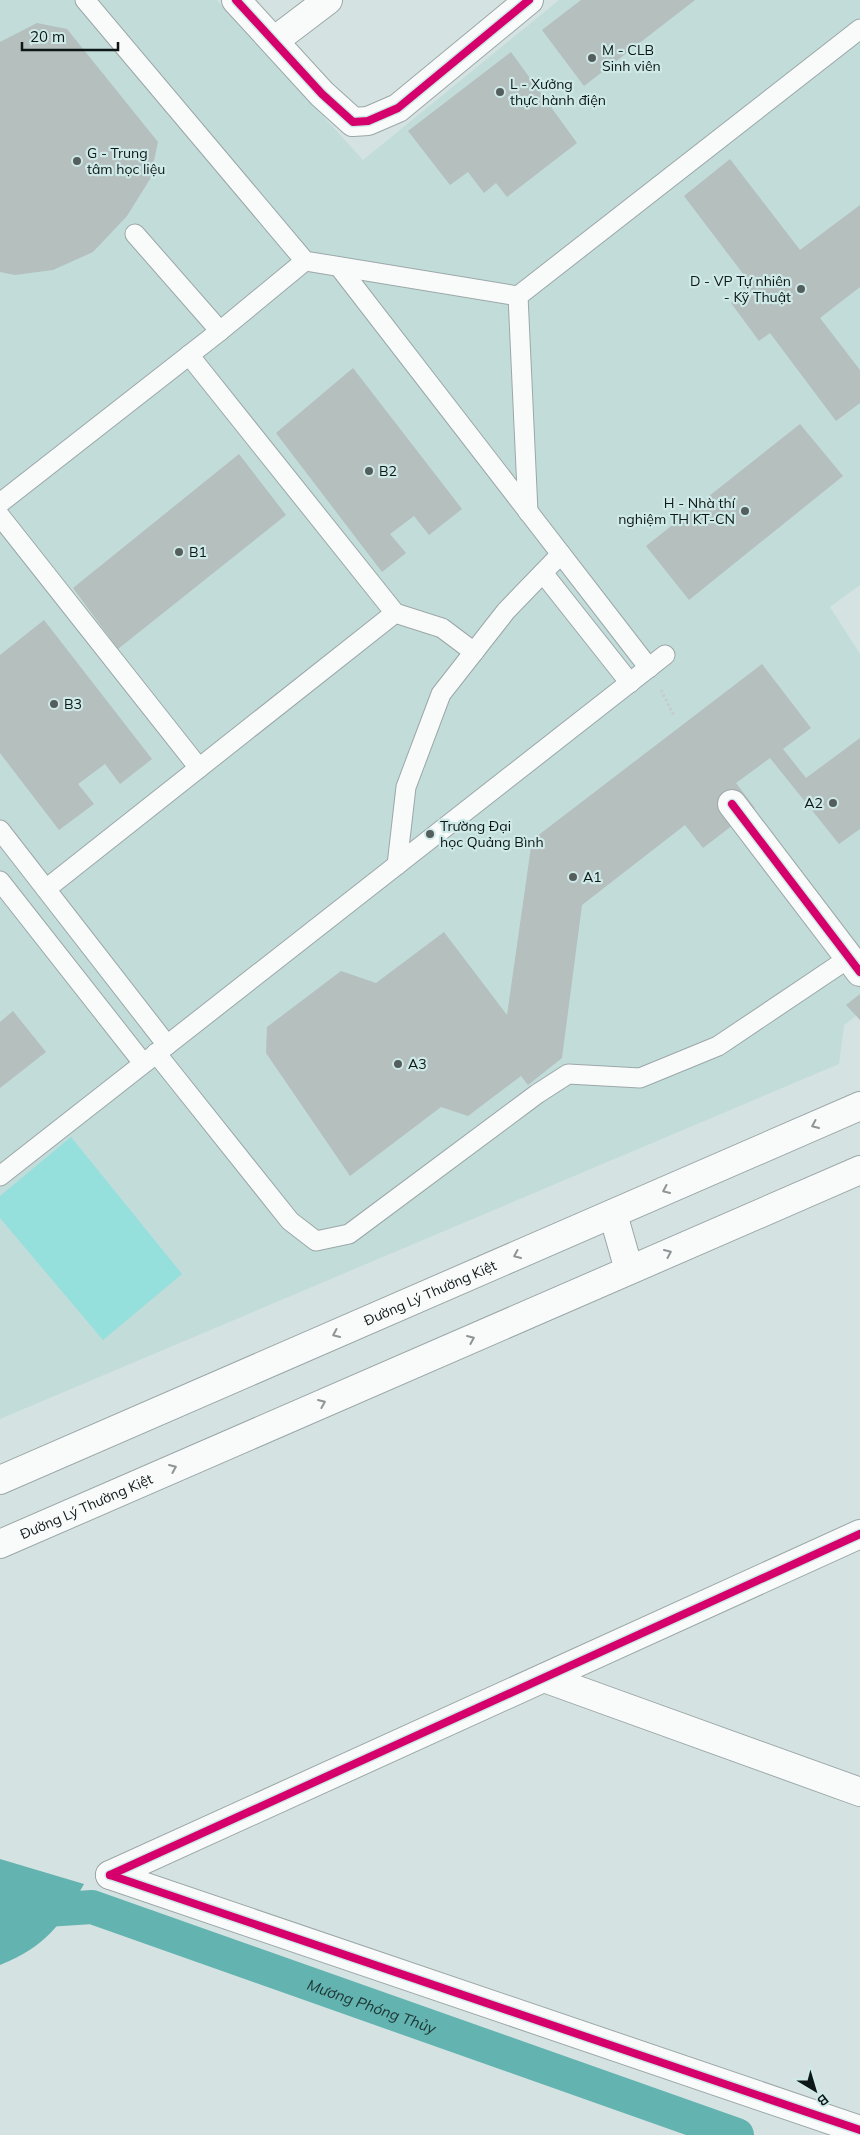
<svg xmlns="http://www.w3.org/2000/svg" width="860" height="2135" viewBox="0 0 860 2135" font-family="Mulish,sans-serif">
  <rect width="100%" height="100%" fill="#d4e3e2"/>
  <path fill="#c2dcda" d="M0,0H217L363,160L559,0H860V585L830,607L860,654V1013L844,1025L839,1064L0,1419Z"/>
  <path fill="#95e0dc" d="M71,1137L182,1274L103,1340L0,1218V1196Z"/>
  <path fill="#63b3b0" d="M0,1859L84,1884C61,1925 45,1947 0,1965Z"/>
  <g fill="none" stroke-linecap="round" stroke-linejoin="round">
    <path stroke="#63b3b0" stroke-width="34" id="s1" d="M0,1913L92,1907L737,2135"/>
  </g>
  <g fill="#b4bfbe">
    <path d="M581,0H695L584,86L542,30Z"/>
    <path d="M37,23L67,29L158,142L150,179L127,216L93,252L53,270L15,275L0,272V42Z"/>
    <path d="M511,52L577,143L507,197L496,183L484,193L468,172L450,185L408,131Z"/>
    <path d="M730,159L800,250L860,205V287L820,318L860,370V403L836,421L770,333L759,341L731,303L746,291L740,284L747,279L684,196Z"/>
    <path d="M353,368L462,509L429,535L414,516L390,534L406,553L382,572L276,433Z"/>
    <path d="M800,424L843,476L689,600L646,546Z"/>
    <path d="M239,454L286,515L118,649L73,588Z"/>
    <path d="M44,620L152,759L120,784L105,764L78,784L94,804L59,830L0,753V655Z"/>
    <path d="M762,664L811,728L783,749L806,778L860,738V829L839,844L770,758L736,783L755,808L703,848L685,825L582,905L562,1058L528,1085L521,1076L468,1116L441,1107L350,1176L266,1053L267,1027L341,971L376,983L444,932L507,1015L532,840Z"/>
    <path d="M860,994V1020L846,1005Z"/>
    <path d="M13,1011L46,1052L0,1088V1022Z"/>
  </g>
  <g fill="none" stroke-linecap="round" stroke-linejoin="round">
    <defs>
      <g id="service">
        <path d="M85,0L305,261L518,296L528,512"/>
        <path d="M135,234L220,331"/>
        <path d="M340,268L649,668"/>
        <path d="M518,296L860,29"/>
        <path d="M189,355L395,613L442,628L474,652"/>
        <path d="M0,503L220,331L305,261"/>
        <path d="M0,516L199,768"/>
        <path d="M543,573L630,683"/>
        <path d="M0,830L167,1045"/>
        <path d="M397,865L406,787L441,694L506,611L561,554"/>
        <path d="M0,881L143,1063"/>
        <path d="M46,889L395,613"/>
        <path d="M156,1053L290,1221L316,1241L349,1234L537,1094L568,1074L640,1078L718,1046L849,958"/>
        <path d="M0,1176L665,655"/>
      </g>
      <g id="minor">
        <path d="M236,0L322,94L353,122L368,121L398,108L529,0"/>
        <path d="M274,41L328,0"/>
        <path d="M732,804L860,972"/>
        <path d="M544,1678L860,1792"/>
        <path d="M110,1875L860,1534"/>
        <path d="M110,1875L860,2130"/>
      </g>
      <g id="primary">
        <path d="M613,1214L629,1270"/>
        <path id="s2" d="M0,1480L860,1106"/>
        <path id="s3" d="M0,1544L860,1170"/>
      </g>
    </defs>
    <use href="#service" stroke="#9ca7a7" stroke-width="21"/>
    <use href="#minor" stroke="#9ca7a7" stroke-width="30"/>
    <use href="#primary" stroke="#9ca7a7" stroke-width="30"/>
    <path stroke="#c7cccb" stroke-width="3" stroke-dasharray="2.5 2.5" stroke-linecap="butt" d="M661,690L674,716"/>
    <use href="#service" stroke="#f9fbfb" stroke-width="19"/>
    <use href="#minor" stroke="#f9fbfb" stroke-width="28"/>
    <use href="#primary" stroke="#f9fbfb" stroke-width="28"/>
    <defs>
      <g id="cycleway">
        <path d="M236,0L322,94L353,122L368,121L398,108L529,0"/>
        <path d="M732,804L860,972"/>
        <path d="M110,1875L860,1534"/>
        <path d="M110,1875L860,2130"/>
      </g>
    </defs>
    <use href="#cycleway" stroke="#cee9e7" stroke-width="11"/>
    <use href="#cycleway" stroke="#d6006c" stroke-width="8"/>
  </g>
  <defs><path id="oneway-chevron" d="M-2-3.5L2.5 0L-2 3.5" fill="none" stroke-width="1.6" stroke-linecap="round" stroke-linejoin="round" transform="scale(1.25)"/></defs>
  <g stroke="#8f9494">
    <use href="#oneway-chevron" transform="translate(815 1125) rotate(156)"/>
    <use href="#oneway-chevron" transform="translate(666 1190) rotate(156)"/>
    <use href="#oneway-chevron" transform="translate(668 1253) rotate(-24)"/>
    <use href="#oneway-chevron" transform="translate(517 1255) rotate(156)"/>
    <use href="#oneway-chevron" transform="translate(336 1334) rotate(156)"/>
    <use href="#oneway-chevron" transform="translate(471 1339) rotate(-23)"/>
    <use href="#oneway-chevron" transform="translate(322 1403) rotate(-23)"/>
    <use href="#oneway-chevron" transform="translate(173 1468) rotate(-23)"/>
  </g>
  <g fill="#535e5d" stroke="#cee9e7" stroke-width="2">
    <circle cx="592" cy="58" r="5"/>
    <circle cx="500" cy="92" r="5"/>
    <circle cx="77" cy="161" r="5"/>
    <circle cx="801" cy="289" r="5"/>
    <circle cx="369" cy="471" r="5"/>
    <circle cx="745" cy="511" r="5"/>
    <circle cx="179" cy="552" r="5"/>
    <circle cx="54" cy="704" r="5"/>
    <circle cx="833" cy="803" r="5"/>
    <circle cx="430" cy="834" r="5"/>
    <circle cx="573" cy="877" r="5"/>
    <circle cx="398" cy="1064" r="5"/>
  </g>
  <g text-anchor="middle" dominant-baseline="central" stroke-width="4.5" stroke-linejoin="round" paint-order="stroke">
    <g font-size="14" fill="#0d1716" stroke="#cee9e7" text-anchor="start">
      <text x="602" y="50">M - CLB<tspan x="602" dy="16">Sinh viên</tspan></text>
      <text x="510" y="84">L - Xưởng<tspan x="510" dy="16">thực hành điện</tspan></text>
      <text x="87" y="153">G - Trung<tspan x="87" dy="16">tâm học liệu</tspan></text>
      <text x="791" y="281" text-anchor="end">D - VP Tự nhiên<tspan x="791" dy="16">- Kỹ Thuật</tspan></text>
      <text x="379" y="471">B2</text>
      <text x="735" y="503" text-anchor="end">H - Nhà thí<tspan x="735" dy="16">nghiệm TH KT-CN</tspan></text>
      <text x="189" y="552">B1</text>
      <text x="64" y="704">B3</text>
      <text x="823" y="803" text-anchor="end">A2</text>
      <text x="440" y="826">Trường Đại<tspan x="440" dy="16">học Quảng Bình</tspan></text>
      <text x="583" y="877">A1</text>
      <text x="408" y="1064">A3</text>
    </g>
    <g font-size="14" fill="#0d1716" stroke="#cee9e7">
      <text stroke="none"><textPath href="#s2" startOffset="469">Đường Lý Thường Kiệt</textPath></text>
      <text stroke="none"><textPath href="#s3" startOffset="94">Đường Lý Thường Kiệt</textPath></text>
    </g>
    <g font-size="15" font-style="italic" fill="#1c3432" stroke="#cee9e7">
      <text stroke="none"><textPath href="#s1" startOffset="389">Mương Phóng Thủy</textPath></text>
    </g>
  </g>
  <g transform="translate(815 2090) rotate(142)" stroke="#cee9e7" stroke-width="4" paint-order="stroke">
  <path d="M0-4L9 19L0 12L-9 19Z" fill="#0d1716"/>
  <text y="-8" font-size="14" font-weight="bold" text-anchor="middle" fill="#0d1716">B</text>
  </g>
  <path d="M22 42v8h96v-8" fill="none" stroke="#0d1716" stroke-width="2.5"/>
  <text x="30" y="42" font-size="15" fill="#0d1716" stroke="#cee9e7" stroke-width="4" paint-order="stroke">20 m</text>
</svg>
